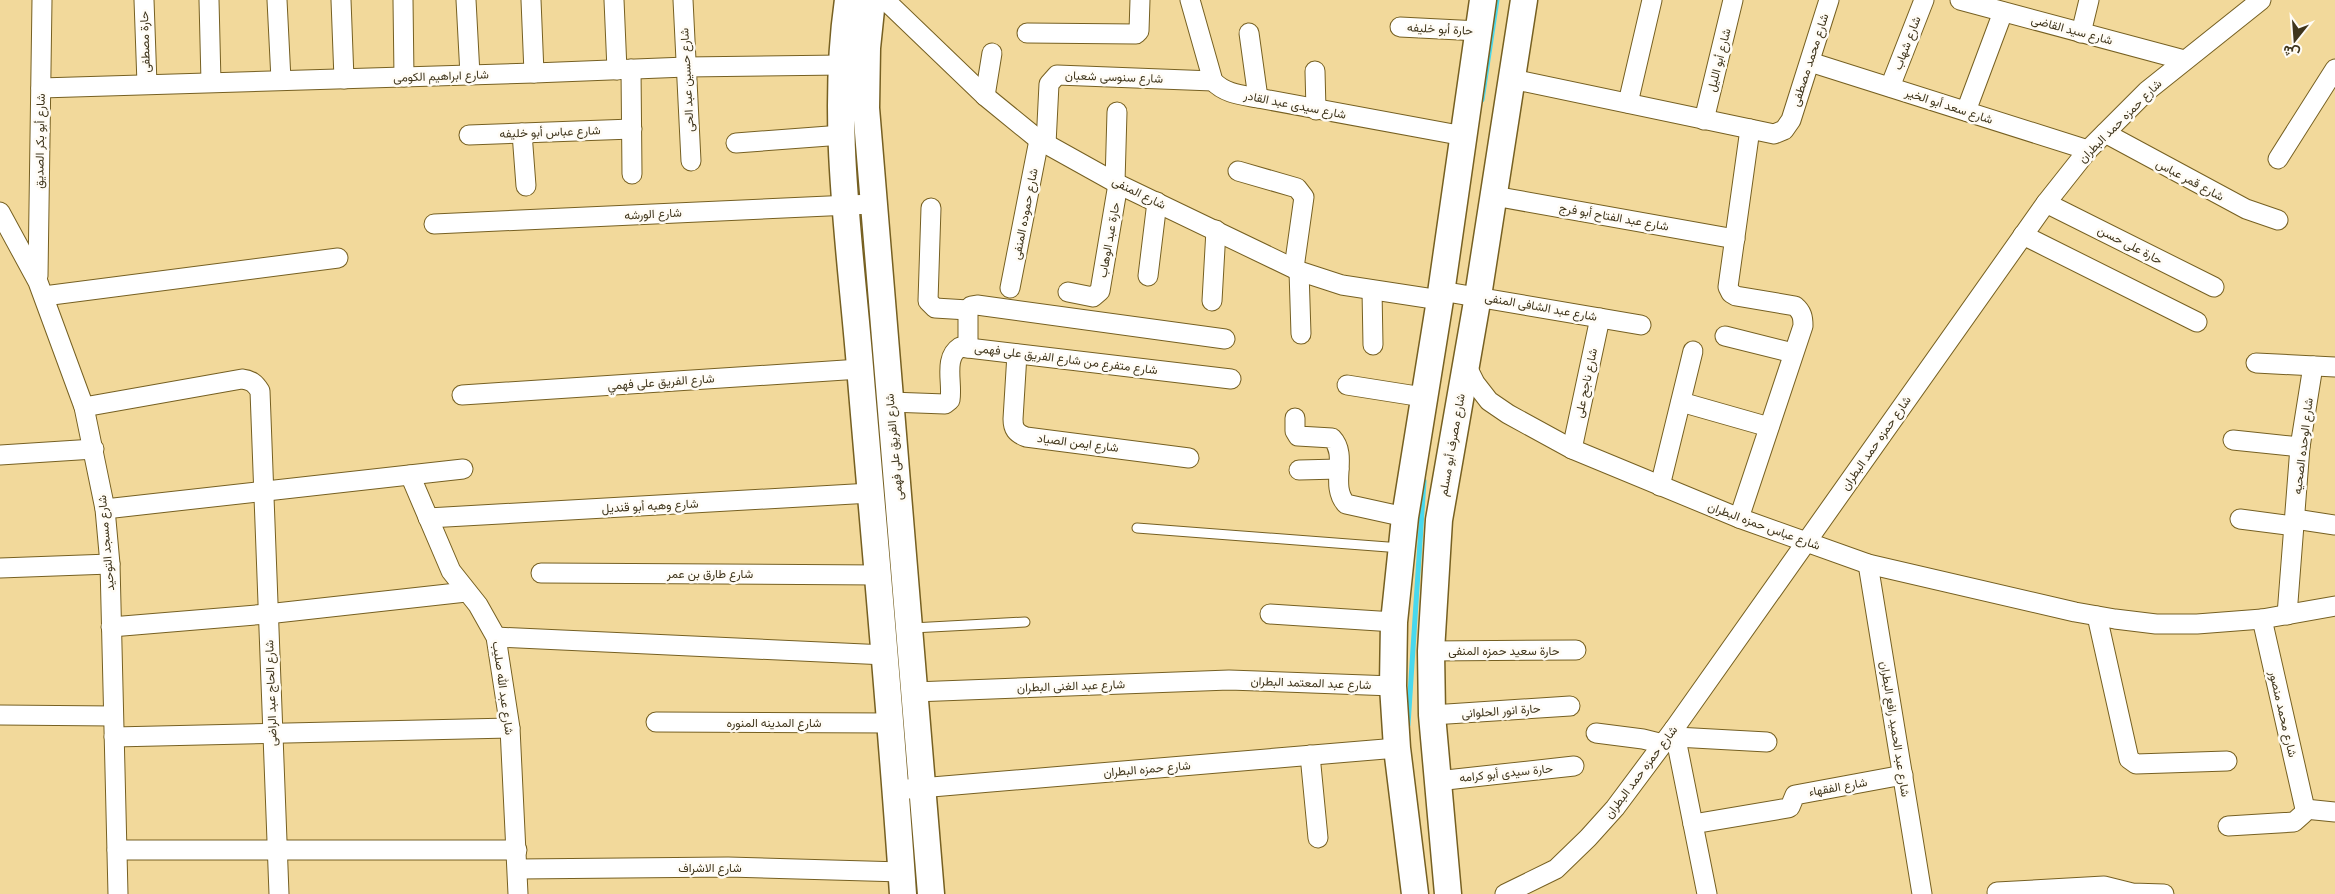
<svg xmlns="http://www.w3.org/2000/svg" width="2335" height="894" viewBox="0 0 2335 894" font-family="Raleway,Vazirmatn,sans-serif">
  <rect width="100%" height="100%" fill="#f2d99b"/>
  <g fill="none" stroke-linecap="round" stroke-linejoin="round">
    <g stroke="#48d8ed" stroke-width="5">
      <path d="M1482,100L1497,0"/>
      <path d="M1408,725L1424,481"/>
    </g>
    <defs>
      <g id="lane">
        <path d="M1137,528L1401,548"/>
        <path d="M912,628L1025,622"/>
      </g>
      <g id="street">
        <path d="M144,0L147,84"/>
        <path d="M209,0L211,82"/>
        <path d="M277,0L281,80"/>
        <path d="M341,0L344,79"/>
        <path d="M403,0L404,77"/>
        <path d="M466,0L470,75"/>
        <path d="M531,0L534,73"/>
        <path d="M614,0L617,70"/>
        <path d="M683,0L691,161"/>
        <path d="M885,0L985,96L1039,140L1118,184L1299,271L1342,285L1440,300"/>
        <path d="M1190,0L1213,81C1225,94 1242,95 1258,98L1464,136"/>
        <path d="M1960,0L2184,60"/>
        <path d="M1400,27L1479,31"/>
        <path d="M1027,33L1136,34L1139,31L1140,0"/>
        <path d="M1249,33L1258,98"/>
        <path d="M2081,33L2089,0"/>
        <path d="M1810,62L2088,150"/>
        <path d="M631,69L632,174"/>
        <path d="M1315,71L1316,110"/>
        <path d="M1512,79L1774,134L1784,130L1791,120L1829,0"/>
        <path d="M1890,87L1924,0"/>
        <path d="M41,88L534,73L686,67L842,65"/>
        <path d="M985,96L992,53"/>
        <path d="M1628,103L1652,0"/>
        <path d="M1966,111L2003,12"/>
        <path d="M1704,120L1733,0"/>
        <path d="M522,133L526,186"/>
        <path d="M2105,133L2246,209L2278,220"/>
        <path d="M469,135L632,129"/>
        <path d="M736,143L842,135"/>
        <path d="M1046,144L1049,84L1057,75L1213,81"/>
        <path d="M2278,159L2335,69"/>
        <path d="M1238,171L1297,188L1304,197L1294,268"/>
        <path d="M1115,182L1117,112"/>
        <path d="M1494,196L1735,239"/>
        <path d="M2046,203L2214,287"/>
        <path d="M931,208L928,301L935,308L968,310"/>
        <path d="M0,212L38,282L84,407L105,509L110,564L118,894"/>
        <path d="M434,224L872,204"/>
        <path d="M2023,235L2197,322"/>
        <path d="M1299,271L1301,334"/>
        <path d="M38,276L42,0"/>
        <path d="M1148,276L1157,202"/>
        <path d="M1010,288L1039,140"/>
        <path d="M1372,290L1373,345"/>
        <path d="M1441,291L1641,325"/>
        <path d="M1068,292L1093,297L1100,291L1118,184"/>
        <path d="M44,296L338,258"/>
        <path d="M1212,301L1216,230"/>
        <path d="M1725,336L1793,353"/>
        <path d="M968,348V310L971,306L977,305L1225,339"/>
        <path d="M1017,354L1013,419C1013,429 1016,433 1026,437L1189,458"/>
        <path d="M2256,363L2335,367"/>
        <path d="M1466,365L1475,383L1489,401L1508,414L1572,449L1739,518L1868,564L2075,612L2115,619L2156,624H2197L2262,619L2335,606"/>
        <path d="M1347,385L1423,397"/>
        <path d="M462,395L860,369"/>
        <path d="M890,402L945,404L950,400C953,383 943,358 960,347L1231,379"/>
        <path d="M1681,402L1769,427"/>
        <path d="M84,407L242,379C251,380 255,383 260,391L279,894"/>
        <path d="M1295,418V431L1298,436L1332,438C1349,456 1329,485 1346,504L1405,517"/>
        <path d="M2233,440L2300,447"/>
        <path d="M1572,449L1600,318"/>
        <path d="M0,455L94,449"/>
        <path d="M1299,470L1339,469"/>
        <path d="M410,475L451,571L478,605L496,637L510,728L518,894"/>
        <path d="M1660,486L1693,351"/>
        <path d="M105,509L463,469"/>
        <path d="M428,518L871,493"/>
        <path d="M1739,518L1803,326C1803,317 1802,312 1795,306L1736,296L1731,293L1728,287L1750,129"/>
        <path d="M2240,519L2294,526"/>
        <path d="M2295,519L2335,525"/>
        <path d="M1868,564L1922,894"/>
        <path d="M0,568L110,564"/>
        <path d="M541,573L879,575"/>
        <path d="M1270,614L1394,622"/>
        <path d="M2287,615L2300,447L2313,366"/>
        <path d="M2097,616L2129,759L2136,764L2227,761"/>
        <path d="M111,627L267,614L466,592"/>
        <path d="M496,637L886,655"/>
        <path d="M1431,651L1576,650"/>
        <path d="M914,692L1229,680L1393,686"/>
        <path d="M0,715L113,716"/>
        <path d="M1432,715L1570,706"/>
        <path d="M656,722L892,723"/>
        <path d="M1674,729L1707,894"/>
        <path d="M1596,733L1643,739L1663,744"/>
        <path d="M114,737L510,728"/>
        <path d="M1676,737L1767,742"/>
        <path d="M1310,755L1318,838"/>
        <path d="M1437,781L1574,766"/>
        <path d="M896,790L1397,748"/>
        <path d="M2305,809L2335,812"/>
        <path d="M1693,824L1788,808L1790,807L1795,795L1903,775"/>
        <path d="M2228,826L2294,822L2303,814L2305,809L2262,619"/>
        <path d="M117,850H517"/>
        <path d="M519,869L728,867L902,872"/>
        <path d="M1997,892L2104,886L2132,893L2164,894"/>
        <path d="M1505,894L1556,869L1588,838L1615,808L1674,729L2046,203L2088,150L2147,91L2261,0"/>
      </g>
      <g id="secondary">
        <path d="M848,0C831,117 849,238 859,355C874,535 891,714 903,894"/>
        <path d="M872,0L867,48L866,108L931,894"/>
        <path d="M1415,894L1397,748L1393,686L1394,622L1405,517L1440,300L1483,0"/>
        <path d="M1448,894L1432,715L1431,651L1439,520L1478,296L1524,0"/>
      </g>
    </defs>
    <use href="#lane" stroke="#766022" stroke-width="11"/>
    <use href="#street" stroke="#766022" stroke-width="21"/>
    <use href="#secondary" stroke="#766022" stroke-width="29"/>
    <use href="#lane" stroke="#fff" stroke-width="9"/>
    <use href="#street" stroke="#fff" stroke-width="19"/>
    <use href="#secondary" stroke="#fff" stroke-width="26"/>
  </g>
  <g text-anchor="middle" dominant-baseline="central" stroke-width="5" stroke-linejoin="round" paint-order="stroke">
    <g font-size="12" fill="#3f351c" stroke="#fffcf6">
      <text transform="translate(1440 29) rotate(3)">حارة أبو خليفه</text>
      <text transform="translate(2072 30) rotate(15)">شارع سيد القاضى</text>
      <text transform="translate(145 42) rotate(-92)">حارة مصطفى</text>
      <text transform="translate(1907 43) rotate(-69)">شارع شهاب</text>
      <text transform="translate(1719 60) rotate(-76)">شارع أبو الليل</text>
      <text transform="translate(1810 60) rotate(-72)">شارع محمد مصطفى</text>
      <text transform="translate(441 76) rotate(-2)">شارع ابراهيم الكومى</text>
      <text transform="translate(1114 77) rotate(2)">شارع سنوسى شعبان</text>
      <text transform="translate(687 80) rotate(-93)">شارع حسين عبد الحى</text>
      <text transform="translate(1295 105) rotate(11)">شارع سيدى عبد القادر</text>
      <text transform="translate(1949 106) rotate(18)">شارع سعد أبو الخير</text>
      <text transform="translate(2120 121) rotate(-45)">شارع حمزه حمد البطران</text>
      <text transform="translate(550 132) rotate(-2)">شارع عباس أبو خليفه</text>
      <text transform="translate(40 141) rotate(-89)">شارع أبو بكر الصديق</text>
      <text transform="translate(2190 180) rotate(28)">شارع قمر عباس</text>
      <text transform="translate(1139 193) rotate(26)">شارع المنفى</text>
      <text transform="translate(653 214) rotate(-3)">شارع الورشه</text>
      <text transform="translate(1025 214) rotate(-79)">شارع حموده المنفى</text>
      <text transform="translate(1614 217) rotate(10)">شارع عبد الفتاح أبو فرج</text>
      <text transform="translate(1109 240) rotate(-80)">حارة عبد الوهاب</text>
      <text transform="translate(2130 245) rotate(27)">حارة على حسن</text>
      <text transform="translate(1541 307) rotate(10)">شارع عبد الشافى المنفى</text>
      <text transform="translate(1066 359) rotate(7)">شارع متفرع من شارع الفريق على فهمى</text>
      <text transform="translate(661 382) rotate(-4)">شارع الفريق على فهمي</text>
      <text transform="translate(1586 383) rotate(-78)">شارع ناجح على</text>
      <text transform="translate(1078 443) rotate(7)">شارع ايمن الصياد</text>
      <text transform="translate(1876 443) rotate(-55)">شارع حمزه حمد البطران</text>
      <text transform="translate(1452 445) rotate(-80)">شارع مصرف أبو مسلم</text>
      <text transform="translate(2303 446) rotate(-83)">شارع الوحده الصحيه</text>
      <text transform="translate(894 447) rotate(-95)">شارع الفريق على فهمى</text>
      <text transform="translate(650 506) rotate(-3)">شارع وهبه أبو قنديل</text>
      <text transform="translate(1764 526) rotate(20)">شارع عباس حمزه البطران</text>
      <text transform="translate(106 543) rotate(-95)">شارع مسجد التوحيد</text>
      <text x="710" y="574">شارع طارق بن عمر</text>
      <text x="1504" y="651">حارة سعيد حمزه المنفى</text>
      <text transform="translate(1311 683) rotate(2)">شارع عبد المعتمد البطران</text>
      <text transform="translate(1071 686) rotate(-2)">شارع عبد الغنى البطران</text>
      <text transform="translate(503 688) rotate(82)">شارع عبد الله صليب</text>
      <text transform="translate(271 693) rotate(-92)">شارع الحاج عبد الراضى</text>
      <text transform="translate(1501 711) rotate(-4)">حارة انور الحلوانى</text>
      <text transform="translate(2283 714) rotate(77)">شارع محمد منصور</text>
      <text x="774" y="723">شارع المدينه المنوره</text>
      <text transform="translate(1895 729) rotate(81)">شارع عبد الحميد رافع البطران</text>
      <text transform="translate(1147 769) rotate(-5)">شارع حمزه البطران</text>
      <text transform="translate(1641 772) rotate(-53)">شارع حمزه حمد البطران</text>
      <text transform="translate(1506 773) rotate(-6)">حارة سيدى أبو كرامه</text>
      <text transform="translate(1838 787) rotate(-10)">شارع الفقهاء</text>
      <text x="710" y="868">شارع الاشراف</text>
    </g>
  </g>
  <g transform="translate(2295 40) rotate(197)" stroke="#fffcf6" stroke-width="4" paint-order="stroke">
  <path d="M0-4L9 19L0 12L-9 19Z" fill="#3f351c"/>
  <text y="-8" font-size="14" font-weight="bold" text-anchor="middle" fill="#3f351c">ش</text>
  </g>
</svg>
